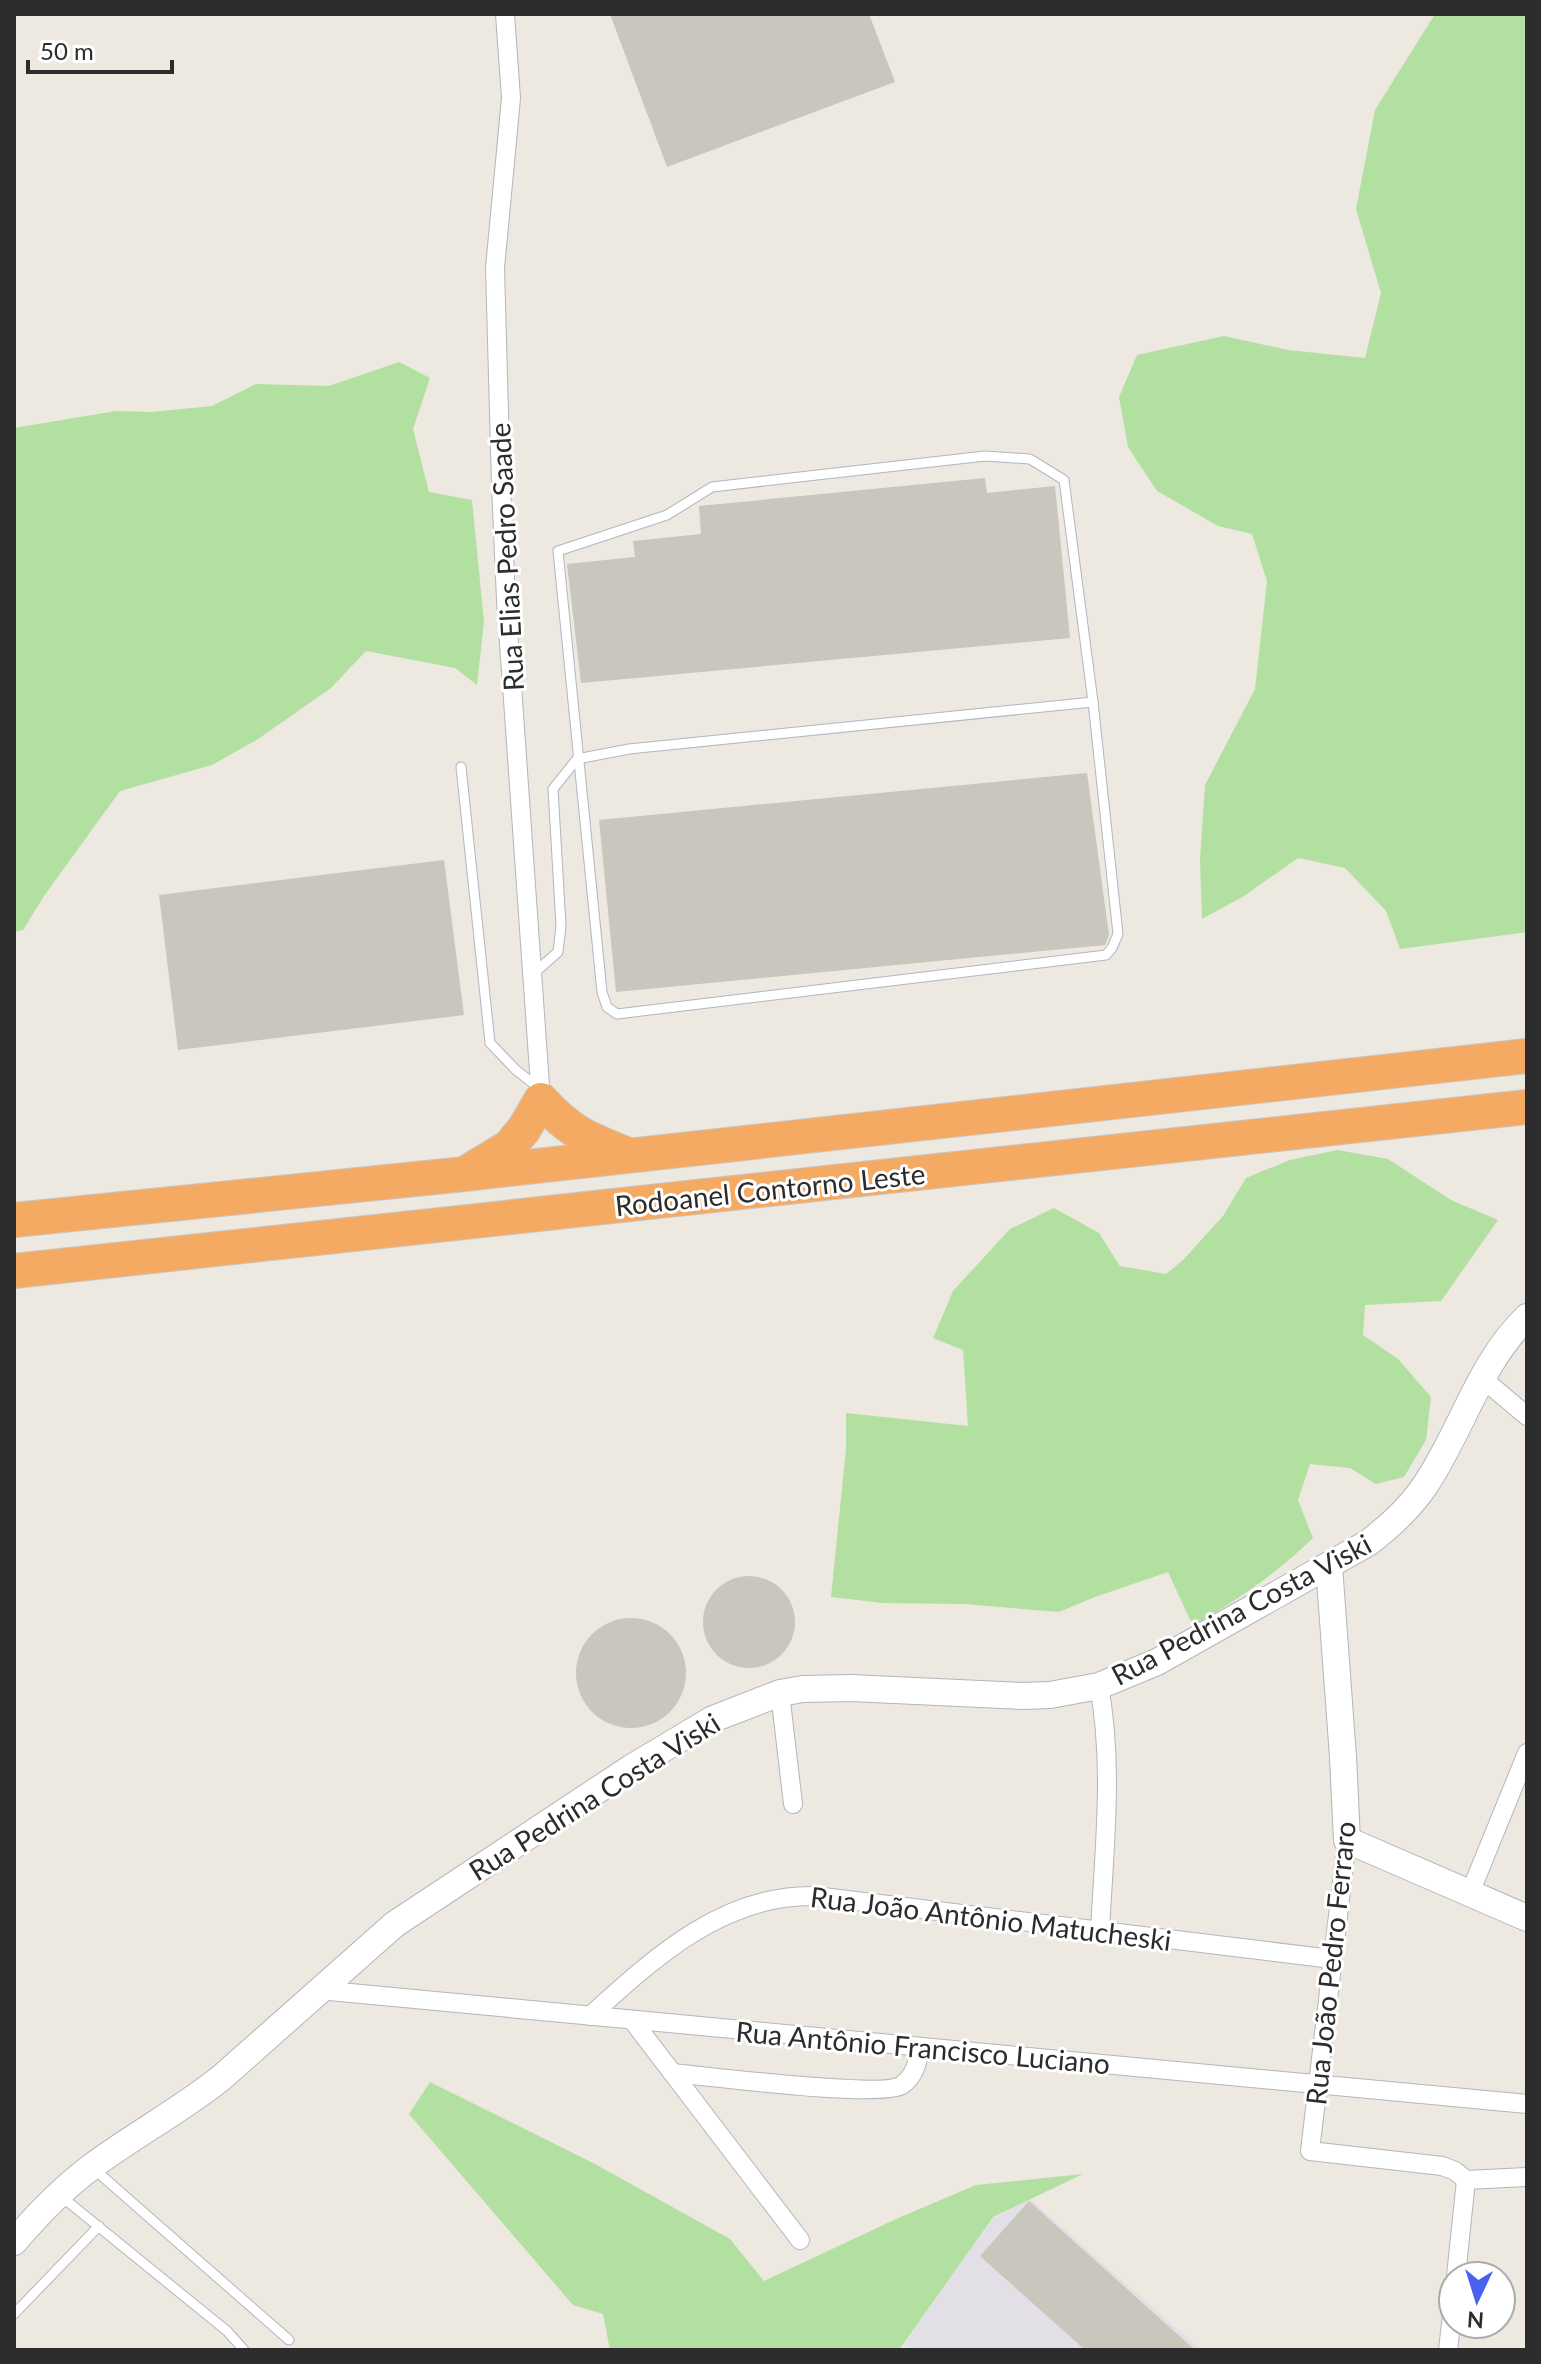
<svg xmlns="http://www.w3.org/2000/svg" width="1541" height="2364" viewBox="0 0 1541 2364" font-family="Lato,sans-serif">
  <rect width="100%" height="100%" fill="#ede8e0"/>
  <path fill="#e2e0e6" d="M1030,2199L1201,2350H908L904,2344L991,2219Z"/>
  <g fill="#b2e0a0">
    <path d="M1435,14H1527V932L1400,949L1386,911L1345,868L1298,858L1244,896L1202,919L1200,860L1205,785L1255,689L1267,581L1252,534L1218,526L1157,491L1128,447L1119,397L1137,355L1224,336L1288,350L1365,358L1381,293L1356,209L1375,110Z"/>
    <path d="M399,362L430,378L413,429L429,492L472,500L484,622L477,685L455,668L366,651L331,688L258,739L212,765L120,791L44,896L23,930L14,932V428L116,411L152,412L212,406L256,384L329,386Z"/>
    <path d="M1337,1150L1388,1159L1451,1200L1498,1220L1441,1301L1365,1305L1363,1335L1398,1359L1431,1397L1426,1440L1404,1477L1376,1484L1350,1468L1310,1464L1298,1500L1313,1538C1277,1573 1236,1601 1193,1626L1168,1572L1095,1597L1059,1612L964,1604L883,1603L831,1597L846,1449V1413L968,1426L963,1350L933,1338L953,1291L1010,1229L1054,1208L1099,1233L1120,1266L1166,1274L1183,1260L1223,1216L1246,1178L1290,1160Z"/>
    <path d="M430,2082L595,2164L730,2239L764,2281L896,2219L976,2185L1083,2174L993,2217L899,2350H610L603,2314L573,2305L409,2114Z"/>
  </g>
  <g fill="#c9c6be">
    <path d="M610,14H869L895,82L667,167Z"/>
    <path d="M985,478L987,493L1055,486L1070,638L581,683L567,564L635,557L633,541L701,534L699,506Z"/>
    <path d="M1087,773L1109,935L1105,945L616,992L599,820Z"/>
    <path d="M444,860L464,1015L178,1050L159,895Z"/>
    <circle cx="749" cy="1622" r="46"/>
    <circle cx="631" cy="1673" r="55"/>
    <path d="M1029,2201L1195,2350H1085L980,2256Z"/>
  </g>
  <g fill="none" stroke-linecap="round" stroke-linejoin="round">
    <defs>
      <g id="lane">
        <path d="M985,456L1030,459L1064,480L1093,702L1118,934L1112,948L1106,955L617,1014L607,1007L602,992L558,551L667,515L712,487Z"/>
        <path d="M461,767L490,1043L516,1070L539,1088"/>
        <path d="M534,973L558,952L561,926L553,789L577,759L629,749L1093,702"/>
        <path d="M94,2169L289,2340"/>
        <path d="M62,2197L227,2331L244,2350"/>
        <path d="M14,2314L99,2226"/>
      </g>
      <g id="street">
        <path d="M505,14L511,98L495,268L501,485L506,600L541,1100"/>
        <path d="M1483,1379L1527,1416"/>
        <path d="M1099,1686C1114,1766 1104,1850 1100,1931"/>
        <path d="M780,1693L793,1804"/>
        <path d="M1347,1840L1310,2151L1442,2166L1455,2171L1466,2180"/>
        <path d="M1470,1893L1527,1753"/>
        <path d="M319,1990L1527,2104"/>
        <path d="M590,2016C654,1958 723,1894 815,1896L1332,1959"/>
        <path d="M632,2020L800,2240"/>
        <path d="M672,2073C707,2076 882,2099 902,2085C915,2076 918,2061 920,2047"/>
        <path d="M1466,2180L1527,2177"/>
        <path d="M1456,2276L1466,2180"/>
        <path d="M1448,2350L1453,2306"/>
      </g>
      <g id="secondary">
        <path d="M1329,1566L1343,1757L1347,1840L1527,1918"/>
        <path d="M14,2242C38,2214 64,2187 94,2165C136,2134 181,2110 221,2078L395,1924L631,1768L713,1719L780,1693L803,1689L851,1688L1021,1696L1050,1695L1099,1686L1157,1662L1368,1543C1389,1527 1409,1509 1424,1487C1461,1433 1479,1363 1527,1317"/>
      </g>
      <g id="highway">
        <path d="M471,1170L509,1147L524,1129L541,1100C570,1132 586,1138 626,1154"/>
        <path d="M14,1220L465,1174L1527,1056"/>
        <path d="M14,1271L1527,1107"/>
      </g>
    </defs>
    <use href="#lane" stroke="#b3b5bf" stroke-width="11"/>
    <use href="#street" stroke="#b3b5bf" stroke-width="20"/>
    <use href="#secondary" stroke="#b3b5bf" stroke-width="28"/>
    <use href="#highway" stroke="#c8c8c8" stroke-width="36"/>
    <use href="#lane" stroke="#fff" stroke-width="9"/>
    <use href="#street" stroke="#fff" stroke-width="18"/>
    <use href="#secondary" stroke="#fff" stroke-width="26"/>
    <use href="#highway" stroke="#f5aa63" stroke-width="34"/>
  </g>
  <g text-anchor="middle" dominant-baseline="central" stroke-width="6" stroke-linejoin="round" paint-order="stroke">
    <g font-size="28" fill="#2c2c2c" stroke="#fff">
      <text transform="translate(506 557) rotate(-93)">Rua Elias Pedro Saade</text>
      <text transform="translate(770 1189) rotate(-6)">Rodoanel Contorno Leste</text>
      <text transform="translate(1241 1609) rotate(-28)">Rua Pedrina Costa Viski</text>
      <text transform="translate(594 1796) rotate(-32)">Rua Pedrina Costa Viski</text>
      <text transform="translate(991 1918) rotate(7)">Rua João Antônio Matucheski</text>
      <text transform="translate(1330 1963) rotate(-84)">Rua João Pedro Ferraro</text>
      <text transform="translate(923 2047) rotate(5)">Rua Antônio Francisco Luciano</text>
    </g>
  </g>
  <rect width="1541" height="2364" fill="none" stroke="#2c2c2c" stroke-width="32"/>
  <g transform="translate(1477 2300) rotate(184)"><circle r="38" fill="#ffffff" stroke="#ababab" stroke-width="2"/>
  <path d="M0-6L14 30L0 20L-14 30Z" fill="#4a60f0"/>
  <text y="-12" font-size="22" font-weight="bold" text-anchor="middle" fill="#2c2c2c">N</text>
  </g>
  <path d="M28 60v12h144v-12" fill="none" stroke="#2c2c2c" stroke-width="4"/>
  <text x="40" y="60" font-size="24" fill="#2c2c2c" stroke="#ffffff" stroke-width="6" paint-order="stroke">50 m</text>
</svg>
